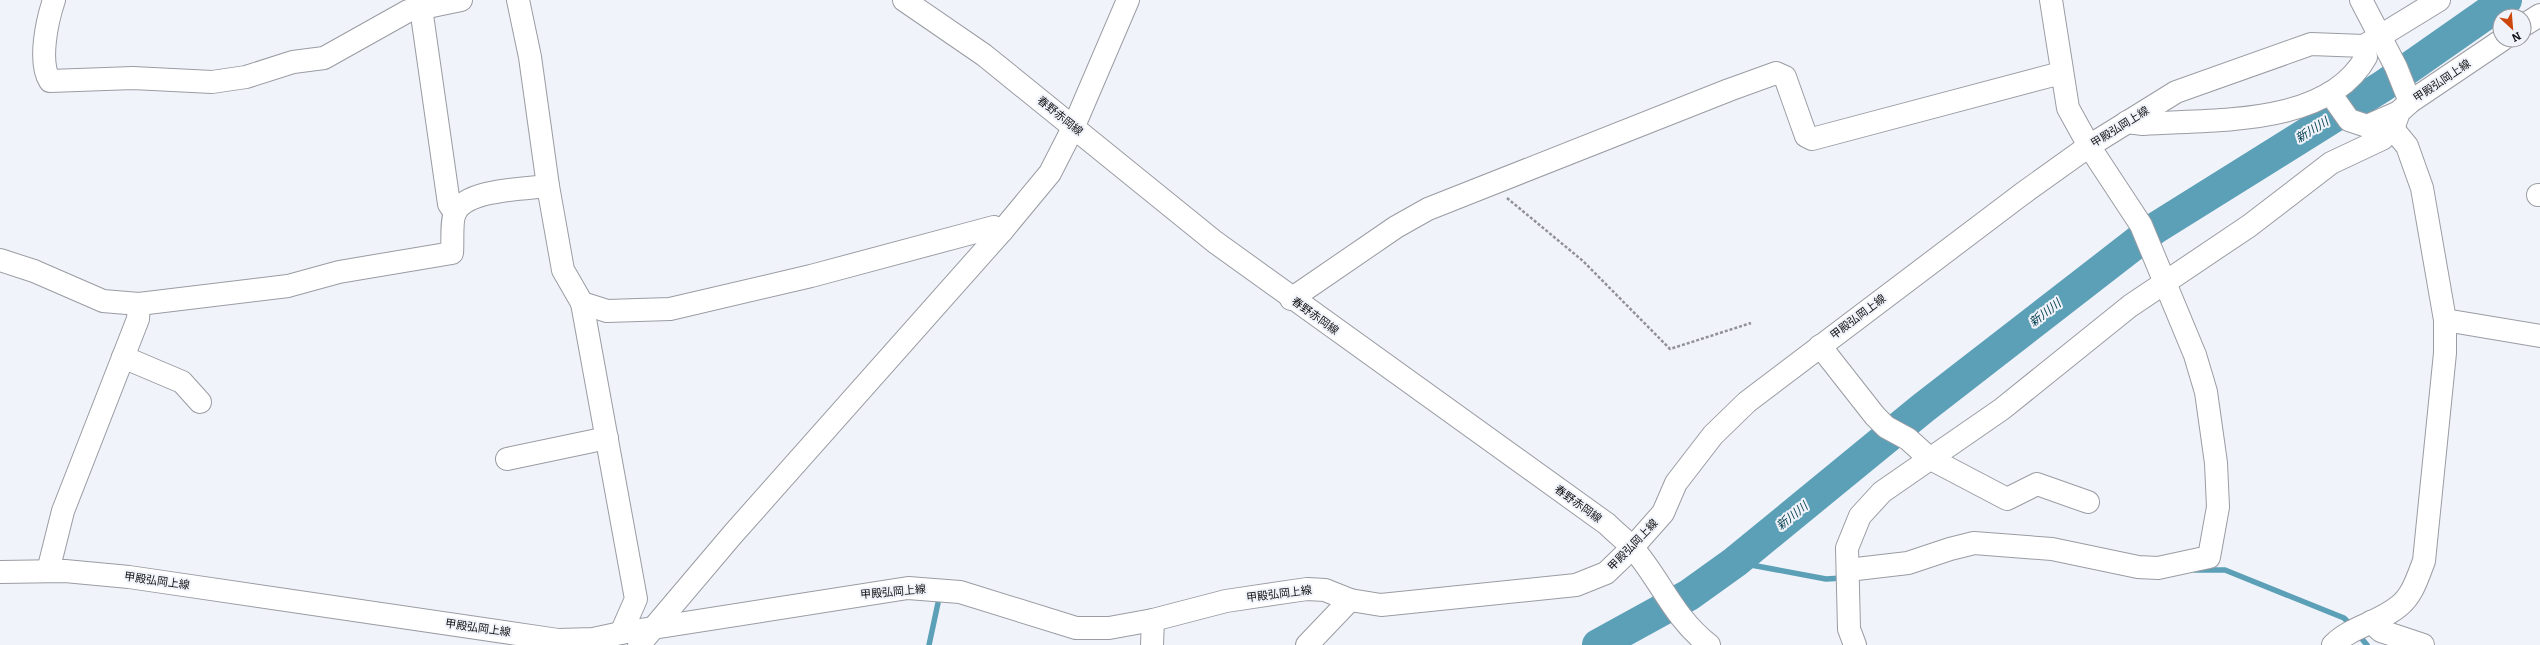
<svg xmlns="http://www.w3.org/2000/svg" width="2540" height="645" viewBox="0 0 2540 645" font-family="Bitter,'Noto Sans JP',serif">
  <rect width="100%" height="100%" fill="#f1f3fa"/>
  <g fill="none" stroke-linecap="round" stroke-linejoin="round">
    <g stroke="#5ca0b8" stroke-width="5.5">
      <path d="M1735,562L1826,579L1843,578"/>
      <path d="M2195,570H2225L2344,618L2352,626"/>
      <path d="M2357,633L2367,645"/>
      <path d="M929,645L938,603"/>
    </g>
    <path stroke="#5ca0b8" stroke-width="32" d="M1598,645L1689,595L1735,562L1923,408L2154,229L2383,86L2506,0"/>
    <defs>
      <g id="minor">
        <path d="M54,0C47,21 38,62 50,81L133,78L212,82L246,77L293,62L324,58L408,11L461,0"/>
        <path d="M518,0L530,57L548,186L563,270L582,303L607,311L670,309L811,276L994,227L1002,231"/>
        <path d="M2361,0L2396,67L2410,102"/>
        <path d="M421,8L449,204L455,213"/>
        <path d="M2330,93L2349,120L2367,126L2399,112"/>
        <path d="M2127,122L2143,124C2213,119 2327,127 2366,57L2364,46"/>
        <path d="M2393,129L2407,146L2422,188L2445,320L2540,336"/>
        <path d="M2538,195H2540"/>
        <path d="M0,260L34,271L103,301L139,304L288,286L339,272L452,253C453,244 451,221 455,213C466,189 525,189 548,186"/>
        <path d="M1291,299L1396,227L1428,209L1729,90L1776,73L1785,77L1806,136L1812,139L2061,73"/>
        <path d="M582,303L636,599L621,633"/>
        <path d="M1820,346L1875,416L1886,427L1908,439L1929,458L2007,499L2037,484L2088,502"/>
        <path d="M123,357L182,382L200,402"/>
        <path d="M507,459L607,438"/>
        <path d="M1848,570L1908,563L1950,549L1974,543L2052,549L2138,567L2158,568L2209,557L2218,507L2216,463L2206,392L2195,355L2141,225L2089,146L2068,108L2051,0"/>
        <path d="M48,571L63,511L138,319L139,304"/>
        <path d="M2371,622L2381,631L2423,645"/>
        <path d="M639,645L733,534L1002,231L1050,173L1074,126L1128,0"/>
        <path d="M1152,645L1153,620"/>
        <path d="M1307,645L1350,600"/>
        <path d="M2333,645C2352,626 2379,623 2399,606C2413,595 2418,576 2424,561L2445,353V320"/>
      </g>
      <g id="major">
        <path d="M904,0L984,55L1215,242L1607,524C1615,532 1624,539 1632,547C1661,580 1672,616 1709,645"/>
        <path d="M2524,25L2540,15"/>
        <path d="M0,572L65,571L129,577L558,640L593,639L621,633L908,588L960,592L1076,628H1109L1153,620L1226,601L1307,589L1325,590L1350,600L1381,605L1576,585L1606,573L1632,548L1663,513L1676,483L1713,435L1747,402L2022,194L2089,146L2176,92L2311,44L2364,46L2439,0"/>
        <path d="M1855,645L1849,629L1847,548L1860,516L1882,492L2002,409L2130,306L2249,226L2331,163L2382,139L2393,129L2399,112L2410,102L2502,40"/>
      </g>
    </defs>
    <use href="#minor" stroke="#9a9ca3" stroke-width="24"/>
    <use href="#major" stroke="#9a9ca3" stroke-width="24"/>
    <path stroke="#909297" stroke-width="2.5" stroke-dasharray="3 2" stroke-linecap="butt" d="M1507,198L1583,261L1670,349L1751,323"/>
    <use href="#minor" stroke="#fff" stroke-width="22"/>
    <use href="#major" stroke="#fff" stroke-width="22"/>
  </g>
  <g text-anchor="middle" dominant-baseline="central" stroke-width="4" stroke-linejoin="round" paint-order="stroke">
    <g font-size="11" fill="#0f1012" stroke="#f1f3fa">
      <text transform="translate(2442 81) rotate(-34)">甲殿弘岡上線</text>
      <text transform="translate(1060 116) rotate(39)">春野赤岡線</text>
      <text transform="translate(2120 127) rotate(-32)">甲殿弘岡上線</text>
      <text transform="translate(1315 316) rotate(36)">春野赤岡線</text>
      <text transform="translate(1858 317) rotate(-37)">甲殿弘岡上線</text>
      <text transform="translate(1578 504) rotate(36)">春野赤岡線</text>
      <text transform="translate(1633 545) rotate(-46)">甲殿弘岡上線</text>
      <text transform="translate(157 581) rotate(8)">甲殿弘岡上線</text>
      <text transform="translate(893 592) rotate(-5)">甲殿弘岡上線</text>
      <text transform="translate(1279 594) rotate(-7)">甲殿弘岡上線</text>
      <text transform="translate(478 628) rotate(8)">甲殿弘岡上線</text>
    </g>
    <g font-size="12" font-style="italic" fill="#003e50" stroke="#f1f3fa">
      <text transform="translate(2312 130) rotate(-32)">新川川</text>
      <text transform="translate(2045 313) rotate(-38)">新川川</text>
      <text transform="translate(1792 516) rotate(-39)">新川川</text>
    </g>
  </g>
  <g transform="translate(2512 28) rotate(154)"><circle r="19" fill="#f1f3fa" stroke="#97989d"/>
  <path d="M0-3L7 15L0 10L-7 15Z" fill="#cd470d"/>
  <text y="-6" font-size="11" font-weight="bold" text-anchor="middle" fill="#0f1012">N</text>
  </g>
</svg>
